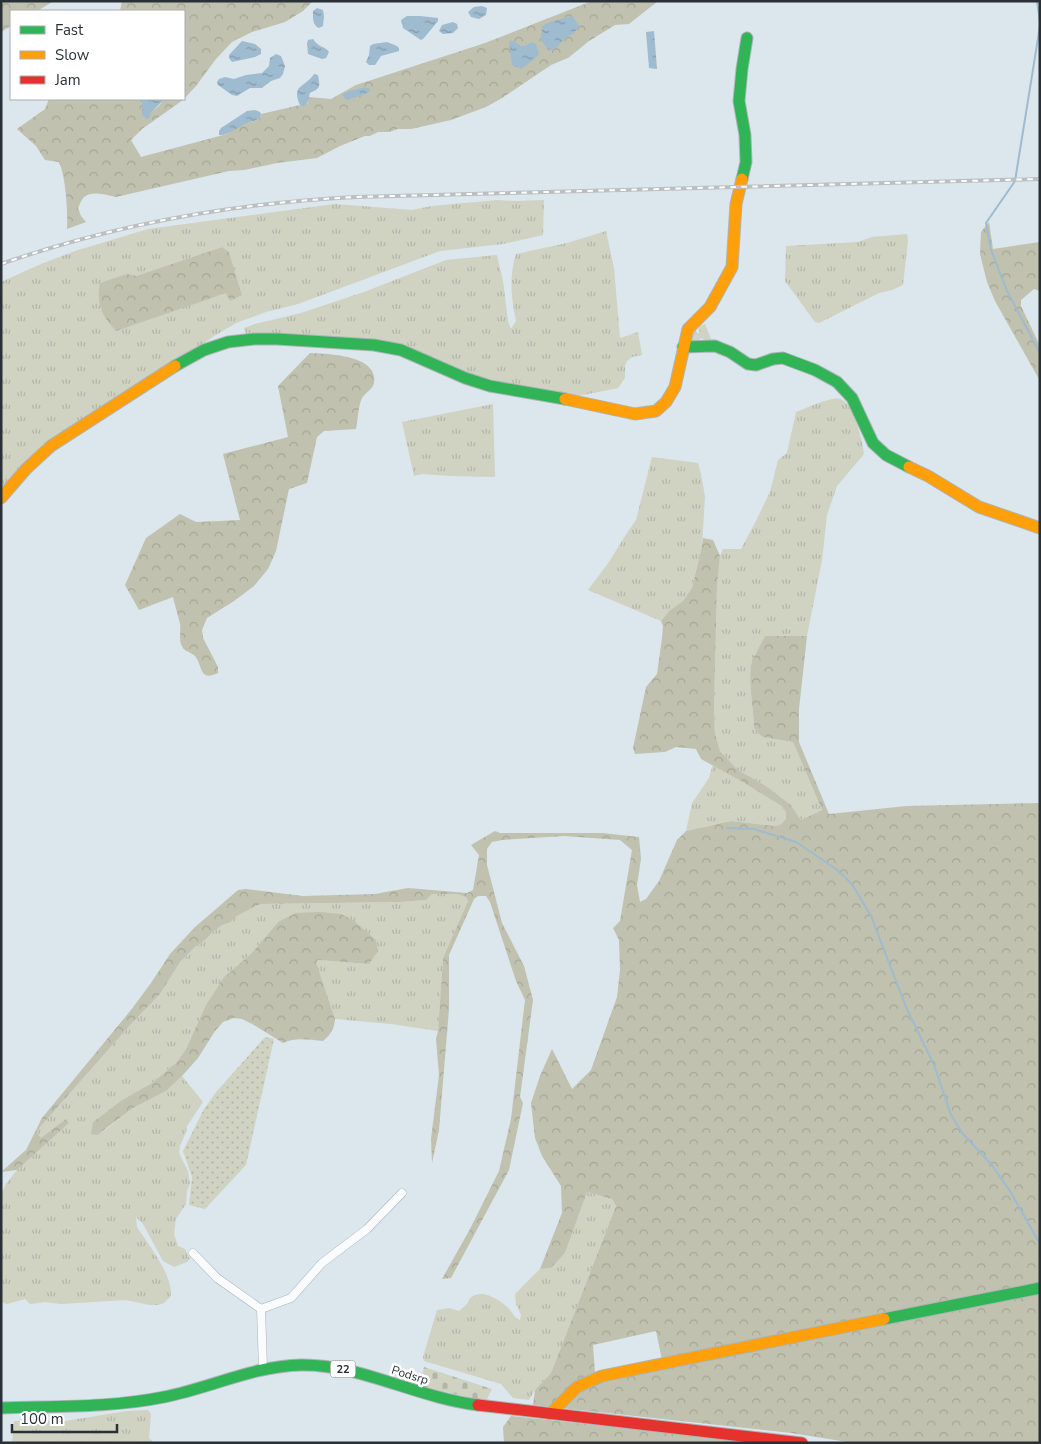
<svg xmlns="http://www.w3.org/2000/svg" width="1041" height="1444" viewBox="0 0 1041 1444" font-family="'Nunito Sans',sans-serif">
  <defs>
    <pattern id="grass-tufts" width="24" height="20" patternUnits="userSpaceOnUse" patternTransform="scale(1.25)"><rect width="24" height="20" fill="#d0d2c2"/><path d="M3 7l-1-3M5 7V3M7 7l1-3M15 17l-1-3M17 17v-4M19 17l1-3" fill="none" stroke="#b3b5a7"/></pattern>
    <pattern id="forest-crowns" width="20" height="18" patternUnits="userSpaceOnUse" patternTransform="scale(1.25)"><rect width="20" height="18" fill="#c0c1ae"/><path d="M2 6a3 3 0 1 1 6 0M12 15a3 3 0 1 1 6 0" fill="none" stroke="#a5a696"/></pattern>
    <pattern id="cemetery-stones" width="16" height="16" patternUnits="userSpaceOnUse" patternTransform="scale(1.25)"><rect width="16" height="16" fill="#d0d2c2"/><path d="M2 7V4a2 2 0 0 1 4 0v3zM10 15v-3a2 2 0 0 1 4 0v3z" fill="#b3b5a7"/></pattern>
    <pattern id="park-dots" width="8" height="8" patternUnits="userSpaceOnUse" patternTransform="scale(1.25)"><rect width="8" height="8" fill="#d0d2c2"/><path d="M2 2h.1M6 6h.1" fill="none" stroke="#b3b5a7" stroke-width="1.8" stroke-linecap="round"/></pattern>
    <pattern id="water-ripples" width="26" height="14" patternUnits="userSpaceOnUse" patternTransform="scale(1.25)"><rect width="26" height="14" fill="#9ebbcf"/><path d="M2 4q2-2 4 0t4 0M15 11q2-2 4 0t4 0" fill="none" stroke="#8199a9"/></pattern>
  </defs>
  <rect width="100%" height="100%" fill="#dbe6ed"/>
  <g fill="url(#grass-tufts)" fill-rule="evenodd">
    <path d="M497,200L516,201L544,200L543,235L503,244L440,251L298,304L266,312L236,323L216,335L28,458L1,493V282L41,264L75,251L148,229L335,204L412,210L432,206ZM222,247L229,252L242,295L227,293L100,283L136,276Z"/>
    <path d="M606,231L614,268L620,338L638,332L642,355L632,357L627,361L625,366V378L618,388L573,397L558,395L473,375L391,343L371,339L314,338L276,334H246L244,328L255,324L301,313L364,292L446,260L497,255L503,281L508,321L511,329L516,321C511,298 509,276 516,254L567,243Z"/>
    <path d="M907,234L908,240L903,285L892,290L879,293L819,323L815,322L785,281L786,246L858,242L872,237Z"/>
    <path d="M705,324L713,344H706L704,339L701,338L699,340L698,343L691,345L692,332L695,329L697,334L700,333L698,327Z"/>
    <path d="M832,399C835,399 837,398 840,399C853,402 863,442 864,454L837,486L827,515L822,560L807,636H765C761,644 756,652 752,661C747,676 754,711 754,728L762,737L793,742L822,810L801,820L791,805L766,786L738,770L720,751L715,734L714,710L717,587L720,556L723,549H741L756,521L770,492L778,460L787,453L796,412L821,402Z"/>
    <path d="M493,404L495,477L451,476L422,474L414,476L402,422Z"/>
    <path d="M652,457L698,463L701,474L705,497L702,546L692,588L683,601L669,611L661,621L588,590L609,562L625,536L636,520Z"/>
    <path d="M713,764L783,807L786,813V819L780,825L774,826L731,821L686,831L692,803L709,778Z"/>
    <path d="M432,894H457L466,897L468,901L443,958L438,1031L391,1024L335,1019L315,963L318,960L369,964L278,922L252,953L224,977L206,1005L186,1049L176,1063L152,1083L122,1100L93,1122L105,1130L133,1108L166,1091L182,1076L203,1102L187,1126L186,1132L180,1146L179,1153L188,1171L190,1184L187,1191L186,1204L176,1219L174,1234L178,1246L185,1249L190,1259L187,1262L174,1267L163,1261L143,1224L136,1217L137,1227C149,1246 172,1273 171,1296L164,1303L158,1305H150L126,1300L61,1304L45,1302L30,1304L25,1299L7,1304L1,1302V1194L6,1184L17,1170L69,1123L66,1119L41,1139L36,1132L40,1127L132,1023L160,994L180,962L195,947L202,943L212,933L222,925L229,923L237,916L260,904L400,902L426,900Z"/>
    <path d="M587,1192L612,1199L616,1206L551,1373L535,1390L529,1400L513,1398L501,1384L424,1361L423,1357L437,1310L449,1308L459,1311L467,1304L470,1298C473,1296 477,1294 481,1294C490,1294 503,1302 509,1309C513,1313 514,1318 520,1320L521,1315L516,1304L515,1294L540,1269L551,1268L565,1253Z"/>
    <path d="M148,1410L151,1414L149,1438L154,1443H12L14,1421H65L127,1411Z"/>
  </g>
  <g fill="url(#forest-crowns)" fill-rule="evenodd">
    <path d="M1,1H54L37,11H11V26L1,32Z"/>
    <path d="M122,1H313L303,11L285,22L252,32L232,42L216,59L196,86L183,100L142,129L131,140L141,157L227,134L241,125L257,120L260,118L261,114L300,105L302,107L308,103V97L331,99L356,85L485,43L592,1H658L629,24L615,25L589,41L568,58L551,65L502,98L486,107L451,120L411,129H398L389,132H378L370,136H365L340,146L317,158L277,163L244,170L229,171L116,197C107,195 92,190 84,197C81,200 80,204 78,208L81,216L86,222L67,229C68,212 66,178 59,162L45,160L36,146L17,129L45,109L49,99H138L142,104V114C151,112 157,109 163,101L162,99H184V11H120Z"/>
    <path d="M989,222L993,249L1040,242V291L1034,289L1021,300V306L1040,346V381L995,301L987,282L980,254L981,232Z"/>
    <path d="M222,247L229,252L242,295L230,301L226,293L116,331C102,316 96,304 100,283L127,274L136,276Z"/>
    <path d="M310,353C328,354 379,355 374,383C373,389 366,392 362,398C358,406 358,420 356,429L324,431L317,437L307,483L289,489L276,551L268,569L254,586L234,601L207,618L202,630L203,638L218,667V673C199,682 203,666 195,656C190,651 183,652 181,644C179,638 181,630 180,624C178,615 175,606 173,597L139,610L125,585L146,538L180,514L196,522L240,520L223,454L288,437L278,386Z"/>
    <path d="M703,538L713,540L720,556L717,587L714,710L715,734L720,751L738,770L766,786L791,805L801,820L822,810L793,742L762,737L754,728C754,711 747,676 752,661C756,652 761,644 765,636H807L799,709V742L829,814L907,806L1040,803V1443H854L791,1433L533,1405L535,1390L551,1373L616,1206L612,1199L587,1192L565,1253L551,1268L540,1269L562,1213L561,1186L542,1156L535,1138L531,1103L540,1076L552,1049L572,1089L591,1070L617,997L620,970L619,940L613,928L620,921L632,850L620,840L564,836L502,840L492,842L487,849V865L502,923L524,966L533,1000L520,1097L523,1103L509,1170L451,1278L442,1279L470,1229L499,1171L511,1119L525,1000L516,981L490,902L486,896H478L474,899L449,955V1009L439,1130L432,1163L431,1139L439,1075L436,1039L438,1031L443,958L468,901L466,897L457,894H432L426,900L400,902L260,904L237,916L229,923L222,925L212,933L202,943L195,947L180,962L160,994L132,1023L40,1127L37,1133L41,1138L66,1119L69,1123L17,1170L1,1172L26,1150L42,1118L131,1010L151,983L170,954L194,928L238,890L246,889L303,896L375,894L408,888L467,893L473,890L479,855L471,845L495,831L500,833H602L639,837L641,859L637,885L640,902L646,899L659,881L677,840L686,831L731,821L774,826L780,825L786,819V813L783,807L741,781L701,759L696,749L676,747L665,752L635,754L633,748L646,687L657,674L662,638L663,626L661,621L669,611L683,601L692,588L702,546ZM656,1331L662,1360L595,1373L593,1345Z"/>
    <path d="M319,912L341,914L353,920L376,940L378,951L369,964L318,960L316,963L335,1019C334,1030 331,1034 323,1041C311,1040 295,1037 283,1043L254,1025L242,1019L234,1018L223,1022L215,1031L198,1058L182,1076L166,1091L133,1108L97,1135L91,1134L93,1122L122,1100L152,1083L176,1063L186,1049L206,1005L224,977L252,953L278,922L296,913Z"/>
    <path d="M511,1416L762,1443H504L503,1427Z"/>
  </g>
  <path fill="url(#cemetery-stones)" d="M424,1367L492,1389L486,1401L420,1386Z"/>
  <path fill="url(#park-dots)" d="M265,1037L274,1039L246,1165L205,1209L189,1205L192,1177L183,1151L204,1109L217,1091Z"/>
  <g fill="url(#water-ripples)">
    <path d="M482,6L487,8L486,15L479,19L471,17L468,12L474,7Z"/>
    <path d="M317,8L323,10L324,16L323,26L319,28C312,25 313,17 313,11Z"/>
    <path d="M407,16H420L438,18V21L424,38L421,40L403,28L401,20Z"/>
    <path d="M572,16L579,26L574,33L564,39L557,47L549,51L541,40L542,26L553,21Z"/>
    <path d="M453,22L457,24L458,28L453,33L443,34L439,31L442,25Z"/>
    <path d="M654,31L657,69L649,68L646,32Z"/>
    <path d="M313,39C319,48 325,46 329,52L326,58L322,59L308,54L307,43L308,40Z"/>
    <path d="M512,40L521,46H525L531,42L536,44L539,54L532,61L521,69L512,65L509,42Z"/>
    <path d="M242,41L255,44L261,49V54L255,57L232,62L229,58V55Z"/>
    <path d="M387,42L397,46L399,48V51L381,56L375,65H369L366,62L369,55L370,46L373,44Z"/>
    <path d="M276,54L281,56L285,66L283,74L280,78L271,81L262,88H250L237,96L232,95L218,85L217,82L219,79L225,77L234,79L246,75L262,73L269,66L270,58Z"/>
    <path d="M314,74L318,75C320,87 321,88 310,93C308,99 309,105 302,107L300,105C291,84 305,88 314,74Z"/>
    <path d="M362,88H369L370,91C363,96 355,97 348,100L344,98L343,94L349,91Z"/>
    <path d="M138,99H162L163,101L151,112L149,118L146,119L142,114V104Z"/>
    <path d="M255,110L260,112L261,114C261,115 260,117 260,118C257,121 251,121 248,123C238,126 229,136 219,135V131L221,128L247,111Z"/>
  </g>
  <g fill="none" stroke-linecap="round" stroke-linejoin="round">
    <g stroke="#9ebbcf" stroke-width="2">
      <path d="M1037,1L1040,21"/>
      <path d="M1040,26L1015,181L986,223L991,250L1007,291L1040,353"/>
      <path d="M727,828L754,829L796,842L836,869L852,884L871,916L906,1007L934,1065L951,1115L963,1134L991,1164L1010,1191L1040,1244"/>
    </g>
    <defs>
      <g id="street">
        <path d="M193,1253L217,1278L261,1309"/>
        <path d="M263,1368L261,1309L291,1298L322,1263L367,1229L402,1193"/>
      </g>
      <g id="fast">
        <path d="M742,179L746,162L745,135L739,101L742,69L747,38"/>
        <path d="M683,347L715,346L730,352L748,364L756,365L773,359L783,358L815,370L837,382L852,398L873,443L886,455L909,467"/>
        <path d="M175,366L204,350L228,342L254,339H277L374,345L401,350L465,378L490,386L565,399"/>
        <path d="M884,1319L1040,1288"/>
        <path d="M1,1408C55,1406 110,1408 164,1397C210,1388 253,1366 301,1365C360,1364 418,1398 478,1405"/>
      </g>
      <g id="slow">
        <path d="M565,399L635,414L656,411L666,402L675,387L688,329L710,307L732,267L736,204L742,179"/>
        <path d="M909,467L928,476L979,507L1040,528"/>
        <path d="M1,498L26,469L51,446L175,366"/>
        <path d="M550,1414L577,1387L602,1376L884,1319"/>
      </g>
      <path id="jam" d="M478,1405L802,1443"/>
    </defs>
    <use href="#street" stroke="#acb4ba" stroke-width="9"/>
    <use href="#fast" stroke="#acb4ba" stroke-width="13"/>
    <use href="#slow" stroke="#acb4ba" stroke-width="13"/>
    <use href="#jam" stroke="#acb4ba" stroke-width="13"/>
    <use href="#street" stroke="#fafbfc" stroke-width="8"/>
    <use href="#fast" stroke="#30b455" stroke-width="11"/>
    <use href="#slow" stroke="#ff9f0a" stroke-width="11"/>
    <use href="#jam" stroke="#e5322d" stroke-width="11"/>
    <defs>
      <path id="rail" d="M1,264C116,224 235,203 356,197L1040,179"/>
    </defs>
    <use href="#rail" stroke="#bcbfc1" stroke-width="4"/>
    <use href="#rail" stroke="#fff" stroke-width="2" stroke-dasharray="5.5" stroke-linecap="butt"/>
  </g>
  <g text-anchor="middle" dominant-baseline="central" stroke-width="5" stroke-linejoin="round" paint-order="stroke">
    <rect fill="#fff" stroke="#6a6f72" stroke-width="1" x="330.5" y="1360.5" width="25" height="17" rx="4"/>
    <g font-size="11" font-weight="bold" fill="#2a3136">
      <text x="343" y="1369">22</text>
    </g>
    <g font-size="12" fill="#2a3136" stroke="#fff">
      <text transform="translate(410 1375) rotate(17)">Podsrp</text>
    </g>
  </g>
  <rect width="1041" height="1444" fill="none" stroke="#2a3136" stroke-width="5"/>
  <rect x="10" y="10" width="175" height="90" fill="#ffffff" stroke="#aaadaf"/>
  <rect x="20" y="26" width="25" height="8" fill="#30b455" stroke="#aaadaf"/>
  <text x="55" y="35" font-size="15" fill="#2a3136">Fast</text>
  <rect x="20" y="51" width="25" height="8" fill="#ff9f0a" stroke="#aaadaf"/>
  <text x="55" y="60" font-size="15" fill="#2a3136">Slow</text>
  <rect x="20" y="76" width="25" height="8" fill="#e5322d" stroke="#aaadaf"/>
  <text x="55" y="85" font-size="15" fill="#2a3136">Jam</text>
  <path d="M12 1424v8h105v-8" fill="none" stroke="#2a3136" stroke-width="2.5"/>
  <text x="20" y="1424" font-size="15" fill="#2a3136" stroke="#ffffff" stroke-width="4" paint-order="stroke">100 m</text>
</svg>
